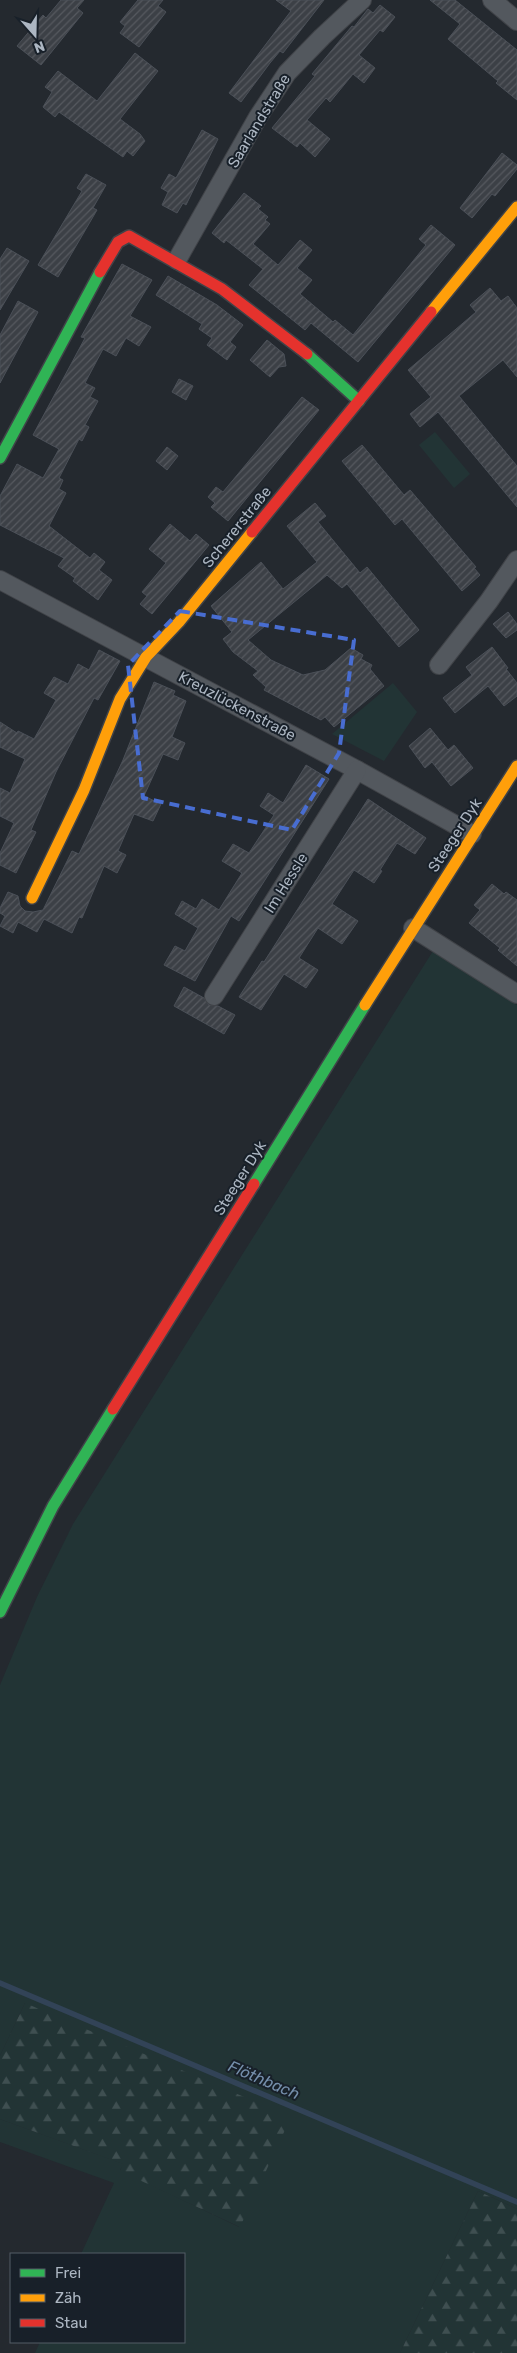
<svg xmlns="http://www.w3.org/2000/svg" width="517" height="2353" viewBox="0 0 517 2353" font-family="Rubik,sans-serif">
  <defs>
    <pattern id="forest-firs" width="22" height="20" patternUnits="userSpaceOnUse" patternTransform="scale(1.25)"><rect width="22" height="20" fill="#223435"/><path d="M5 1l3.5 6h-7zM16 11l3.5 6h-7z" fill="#3f4f51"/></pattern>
    <pattern id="building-hatch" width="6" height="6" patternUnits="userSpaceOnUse" patternTransform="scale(1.25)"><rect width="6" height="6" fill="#3c4046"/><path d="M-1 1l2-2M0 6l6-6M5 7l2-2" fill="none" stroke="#56595f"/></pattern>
  </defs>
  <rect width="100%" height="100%" fill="#24292f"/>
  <g fill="#223435">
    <path d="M435,432L470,474L454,488L419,445Z"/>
    <path d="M393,683L417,712L384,761L332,734Z"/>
    <path d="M433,951L517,1005V2209L478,2191L400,2353H35L40,2342H184V2254H81L114,2183L0,2142V2119L124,2164L120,2170L239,2227L25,2003L0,2056V1685L37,1597L73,1524Z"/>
  </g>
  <g fill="url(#forest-firs)">
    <path d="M25,2003L291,2117L240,2227L120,2171L123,2164L0,2119V2056Z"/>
    <path d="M478,2191L517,2209V2353H400Z"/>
  </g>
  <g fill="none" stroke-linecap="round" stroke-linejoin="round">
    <path stroke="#324357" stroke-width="5.5" d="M0,1983L517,2202"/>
  </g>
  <g fill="url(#building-hatch)" stroke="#4b5058">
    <path d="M61,0H84L77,8L83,13L41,65L17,46L43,15L46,18Z"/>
    <path d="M138,0H163L158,6L166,12L139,47L120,33L125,26L120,22Z"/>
    <path d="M276,0H324L283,53L280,51L270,63L241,102L229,93L291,11Z"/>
    <path d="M430,0H455L517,50V100L496,83L498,81L448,39L460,24Z"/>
    <path d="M380,5L395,17L383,32L380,30L359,55L375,68L364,83L353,74L330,102L326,98L307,120L330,139L315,157L300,143L297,147L272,128L315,76L312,74L352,26L354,27L368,9L373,13Z"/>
    <path d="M135,53L158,71L120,119L140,134L145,141L133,156L127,151L123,157L59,112L55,117L43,107L52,92L45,87L58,71L97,101Z"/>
    <path d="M202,130L218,139L186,205L183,203L177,213L162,205L168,192L161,188L169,174L176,178Z"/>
    <path d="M502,153L517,165V169L495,196L492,194L472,218L460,208Z"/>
    <path d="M86,174L106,185L93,208L97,210L58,277L38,265L82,191L77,188Z"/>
    <path d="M244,193L261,206L258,209L268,217L265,220L270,224L253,244L278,265L300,240L312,250L297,268L312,280L300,294L333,322L335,320L353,335L426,245L419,239L431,225L455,245L358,362L311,323L305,330L249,285L263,269L226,240L224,243L212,233Z"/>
    <path d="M7,248L29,261L0,310V259Z"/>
    <path d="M122,264L152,280L130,316L151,327L139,346L126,338L116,356L103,349L85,383L95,388L90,397L98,401L85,425L89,427L82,441L79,439L59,478L63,480L59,489L66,493L49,526L90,558L94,553L105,562L99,570L112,580L98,600L73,581L75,578L58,566L64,558L0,525V496L17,464L43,478L59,449L33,435L85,338L81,337Z"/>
    <path d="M168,276L217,305L243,325L230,342L236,347L227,360L207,345L212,338L199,329L202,324L156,295Z"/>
    <path d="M490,288L501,301L508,296L517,308V377L503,360L459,396L517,466V507L438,412L420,427L410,414L431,397L408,370L476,312L470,305Z"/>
    <path d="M18,301L38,312L0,383V335Z"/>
    <path d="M267,340L284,354L286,366L279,367L270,377L250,360Z"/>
    <path d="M179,379L193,386L186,400L172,392Z"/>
    <path d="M302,397L319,410L228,521L211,507L215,503L208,497L216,487L223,492Z"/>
    <path d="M362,445L404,495L410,490L476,567L474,568L480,575L462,591L402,519L395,525L342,461Z"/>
    <path d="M167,447L178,456L167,470L156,461Z"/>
    <path d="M315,503L326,516L318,522L360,573L367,567L419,630L399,647L347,584L342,588L327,575L248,640L271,660L303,675L325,670L351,648L363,655L361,659L372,665L370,669L384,686L334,727L325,717L321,720L264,690L266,687L253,675L258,671L233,652L223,639L232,632L211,606L261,562L283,589L317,562L287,526Z"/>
    <path d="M170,524L190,541L196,534L209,545L152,614L140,604L147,596L142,592L166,563L149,549Z"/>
    <path d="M508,612L517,624V630L506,638L493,624Z"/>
    <path d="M492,647L508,668L506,669L517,683V696L504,706L488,686L455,713L443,698L472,675L466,667Z"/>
    <path d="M99,650L120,661L98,700L94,698L56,772L31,830L36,832L16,873L0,865V853L14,823L0,816V788L10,793L25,759L0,747V722L17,733L18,731L34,739L56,700L44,693L54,677L68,684L78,664L89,670Z"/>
    <path d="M154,682L175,691L173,695L186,701L172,737L185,743L181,752L178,760L163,754L144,796L161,804L153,821L134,814L118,851L126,855L117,873L104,866L82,918L79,917L72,933L44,919L37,932L18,922L13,933L0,926L5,916L0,913V908L8,892L18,896L20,906L25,911L33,912L43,910L72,851L79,854L123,760Z"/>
    <path d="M430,728L448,750L454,745L473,768L451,786L432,762L425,768L409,746Z"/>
    <path d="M306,765L329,779L239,921L231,916L195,981L164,965L175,946L185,951L198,928L175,914L182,901L196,909L202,899L219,910L242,873L222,861L233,844L249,853L274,815L260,806L264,800L268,793L283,803Z"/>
    <path d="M368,799L426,838L415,854L397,843L380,870L382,871L374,883L354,870L332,904L358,921L342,944L318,928L299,958L318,970L306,988L284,974L261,1010L239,997L262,961L264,962Z"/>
    <path d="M492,884L504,894L506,892L517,900V966L498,950L500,948L469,923L480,910L474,905Z"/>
    <path d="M184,987L204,998L209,1005L218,1006L235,1015L224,1034L174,1006Z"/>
  </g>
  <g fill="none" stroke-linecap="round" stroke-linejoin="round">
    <defs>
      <g id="street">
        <path d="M492,0L517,21"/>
        <path d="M177,260L258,117L287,73L322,37L362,0"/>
        <path d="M0,580L357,770L472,834"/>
        <path d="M439,665L489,601L517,560"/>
        <path d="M413,928L517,994"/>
        <path d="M214,996L357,770"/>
      </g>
      <g id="fast">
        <path d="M307,354L359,401"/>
        <path d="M0,458L100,272"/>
        <path d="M254,1184L365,1005"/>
        <path d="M0,1612L53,1506L113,1409"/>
      </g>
      <g id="slow">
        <path d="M431,312L517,207"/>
        <path d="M32,898L84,790L120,699L146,657L179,622L252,532"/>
        <path d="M365,1005L517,766"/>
      </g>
      <g id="jam">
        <path d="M100,272L118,242L129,236L222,289L307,354"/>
        <path d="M252,532L431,312"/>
        <path d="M113,1409L254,1184"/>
      </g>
    </defs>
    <use href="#street" stroke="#404348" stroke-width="20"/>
    <use href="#fast" stroke="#404348" stroke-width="14"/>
    <use href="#slow" stroke="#404348" stroke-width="14"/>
    <use href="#jam" stroke="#404348" stroke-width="14"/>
    <use href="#street" stroke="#53585e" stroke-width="18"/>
    <use href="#fast" stroke="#30b455" stroke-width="11"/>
    <use href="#slow" stroke="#ff9f0a" stroke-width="11"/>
    <use href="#jam" stroke="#e5322d" stroke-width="11"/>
  </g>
  <path fill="none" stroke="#486dd1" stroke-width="4" stroke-dasharray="10 6" stroke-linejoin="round" d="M180,611L354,640L339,753L292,830L143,798L128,665Z"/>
  <g text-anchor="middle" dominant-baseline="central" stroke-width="4" stroke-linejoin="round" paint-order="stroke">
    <g font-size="15" fill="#acb6c2" stroke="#182029">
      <text transform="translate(259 121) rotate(-59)">Saarlandstraße</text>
      <text transform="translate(237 527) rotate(-51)">Schererstraße</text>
      <text transform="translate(237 706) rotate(28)">Kreuzlückenstraße</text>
      <text transform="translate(455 835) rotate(-57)">Steeger Dyk</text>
      <text transform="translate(286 883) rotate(-58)">Im Hessle</text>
      <text transform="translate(240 1178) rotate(-58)">Steeger Dyk</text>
    </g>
    <g font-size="16" font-style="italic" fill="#748eaa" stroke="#182029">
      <text transform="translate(264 2080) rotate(23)">Flöthbach</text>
    </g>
  </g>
  <rect x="10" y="2253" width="175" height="90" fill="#182029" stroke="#535c66"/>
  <rect x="20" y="2269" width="25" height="8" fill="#30b455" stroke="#535c66"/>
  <text x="55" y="2278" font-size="15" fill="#acb6c2">Frei</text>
  <rect x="20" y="2294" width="25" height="8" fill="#ff9f0a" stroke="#535c66"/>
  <text x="55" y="2303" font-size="15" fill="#acb6c2">Zäh</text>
  <rect x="20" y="2319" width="25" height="8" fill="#e5322d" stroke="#535c66"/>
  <text x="55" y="2328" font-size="15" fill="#acb6c2">Stau</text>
  <g transform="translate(35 35) rotate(160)" stroke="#182029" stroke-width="4" paint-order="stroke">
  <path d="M0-4L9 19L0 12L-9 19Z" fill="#acb6c2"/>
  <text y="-8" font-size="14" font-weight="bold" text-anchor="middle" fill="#acb6c2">N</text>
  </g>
</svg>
